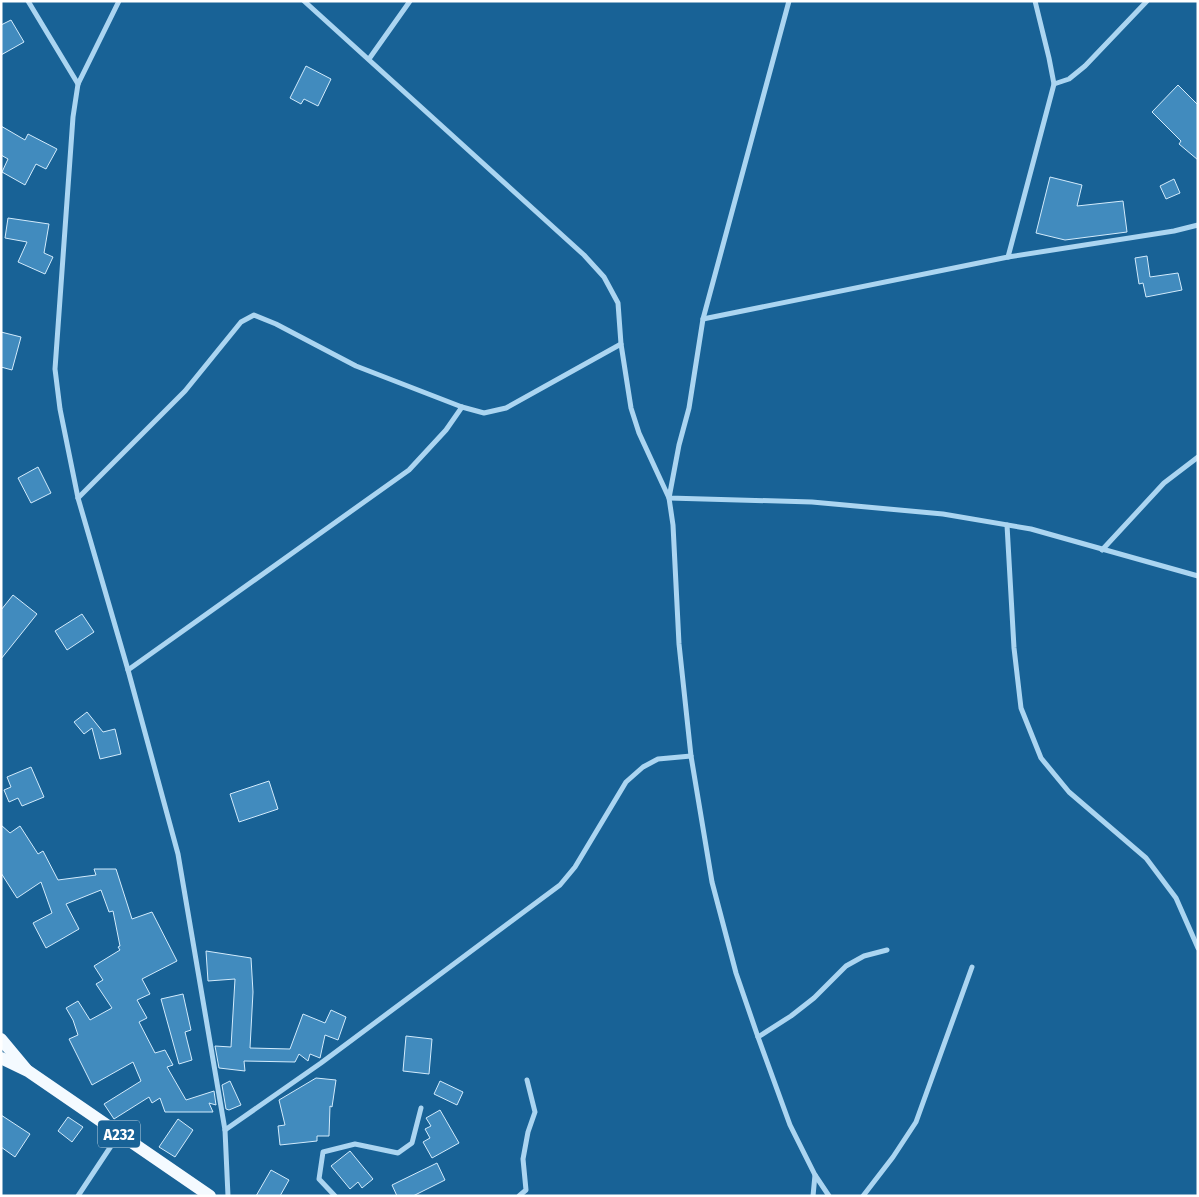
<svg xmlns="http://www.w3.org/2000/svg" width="1199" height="1197" viewBox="0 0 1199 1197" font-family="'Fira Sans Condensed',sans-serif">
  <rect width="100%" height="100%" fill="#186296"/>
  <g fill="#418bbe" stroke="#d2ebfc">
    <path d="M11,20L24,42L1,55V25Z"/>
    <path d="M306,66L331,79L318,106L304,99L301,104L290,98Z"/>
    <path d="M1178,85L1198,105V160L1179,144L1181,141L1152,112Z"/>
    <path d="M1,126L25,140L28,134L57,149L46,169L36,164L25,185L2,172L8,159L1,155Z"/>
    <path d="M1050,177L1082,185L1077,206L1123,201L1127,232L1065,240L1036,233Z"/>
    <path d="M1174,179L1180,193L1166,199L1160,186Z"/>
    <path d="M8,218L49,224L44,253L53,257L45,274L18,262L27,242L5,238Z"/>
    <path d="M1147,256L1150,277L1178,273L1182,290L1146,297L1143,283L1139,284L1135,258Z"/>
    <path d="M1,332L21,337L12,370L1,367Z"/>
    <path d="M38,467L51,493L31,503L18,478Z"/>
    <path d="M13,595L37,614L1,659V610Z"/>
    <path d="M82,614L94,632L67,650L55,631Z"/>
    <path d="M87,712L103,732L115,729L121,754L100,759L92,728L84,734L74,722Z"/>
    <path d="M31,767L44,797L22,806L18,798L9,802L4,790L11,787L7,777Z"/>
    <path d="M269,781L278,809L239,822L230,794Z"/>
    <path d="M1,825L10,833L20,826L38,854L43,851L58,880L96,875L94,869H116L132,919L152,912L177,961L142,979L150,994L137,1000L147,1018L139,1022L155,1053L165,1050L173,1065L167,1067L186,1100L214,1091L216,1105L209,1103L213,1112H165L160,1098L152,1103L149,1097L114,1119L104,1104L141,1081L133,1062L92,1085L69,1039L78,1035L73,1020L66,1008L78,1001L90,1020L112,1008L96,984L103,980L94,966L120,950L118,947L120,946L113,911L109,912L101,890L66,904L79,929L46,948L33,923L52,913L41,882L17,898L1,873Z"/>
    <path d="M206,951L251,958L253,992L250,1048L290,1049L303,1014L325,1023L331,1010L346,1017L338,1040L325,1035L320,1058L310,1054L308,1061L299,1054L295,1062L244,1061L245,1071L219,1068L215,1046L231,1047L235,979L208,981Z"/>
    <path d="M183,994L191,1030L185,1032L192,1060L179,1064L161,999Z"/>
    <path d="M406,1036L432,1039L429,1074L403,1071Z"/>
    <path d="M316,1078L336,1080L332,1107L330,1106L329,1136H317V1141L280,1145L278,1126L285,1125L279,1100Z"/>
    <path d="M230,1081L241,1105L229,1110L226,1109L222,1085Z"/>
    <path d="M440,1081L463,1092L457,1105L434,1094Z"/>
    <path d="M440,1110L459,1143L432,1158L423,1142L430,1138L425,1129L431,1126L426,1118Z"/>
    <path d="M1,1115L30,1134L15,1157L1,1147Z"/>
    <path d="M68,1117L83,1127L72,1142L58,1131Z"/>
    <path d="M178,1119L193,1130L175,1157L159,1147Z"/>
    <path d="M350,1151L373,1179L362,1188L358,1182L350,1189L331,1166Z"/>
    <path d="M437,1163L445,1180L413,1196H397L392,1185Z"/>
    <path d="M271,1170L289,1180L280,1196H256Z"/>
  </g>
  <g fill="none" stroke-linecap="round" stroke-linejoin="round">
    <g stroke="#abd5f1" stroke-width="5">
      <path d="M28,1L78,84"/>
      <path d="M119,1L78,84L73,117L55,369L60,409L78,498L128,670L178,854L225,1130L228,1196"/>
      <path d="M304,1L584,255L604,277L618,303L621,344L631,408L639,433L669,498L673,525L679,644L691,756L712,882L736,973L758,1037L790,1125L815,1175L829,1196"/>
      <path d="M789,1L703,319L689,408L679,445L669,498L812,502L943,514L1031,529L1198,576"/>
      <path d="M369,59L410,1"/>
      <path d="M1054,84L1069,79L1085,66L1147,1"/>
      <path d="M1008,257L1054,84L1049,58L1035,1"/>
      <path d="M703,319L1008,257L1174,231L1198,225"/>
      <path d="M78,498L185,391L241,322L254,315L276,324L356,366L462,407L484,413L506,408L621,344"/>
      <path d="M1007,525L1014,648L1021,708L1041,758L1069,792L1146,858L1176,898L1198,948"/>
      <path d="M1102,550L1164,483L1198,457"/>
      <path d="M128,670L409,470L446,430L462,407"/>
      <path d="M758,1037L791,1016L814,998L846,966L864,956L887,950"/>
      <path d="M225,1130L321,1063L560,885L575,867L626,782L643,767L658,759L691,756"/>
      <path d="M78,1196L119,1134"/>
      <path d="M335,1196L319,1179L323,1152L355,1144L398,1153L412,1143L421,1108"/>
      <path d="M519,1196L526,1190L523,1159L528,1132L535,1112L527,1080"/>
      <path d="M813,1196L815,1175"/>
      <path d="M863,1196L893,1157L916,1122L972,967"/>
    </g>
    <g stroke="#f4faff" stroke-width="12">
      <path d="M1,1039L26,1069"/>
      <path d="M1,1058L28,1071L210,1196"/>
    </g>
  </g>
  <g text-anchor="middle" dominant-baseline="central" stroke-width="4.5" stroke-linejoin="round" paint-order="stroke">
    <rect fill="#186296" stroke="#bad0e0" stroke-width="1" x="98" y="1120.5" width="42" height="27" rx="4"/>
    <g font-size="16" font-weight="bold" fill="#fff">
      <text x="119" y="1134">A232</text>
    </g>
  </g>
  <rect width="1199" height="1197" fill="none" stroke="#ffffff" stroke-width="5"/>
</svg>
